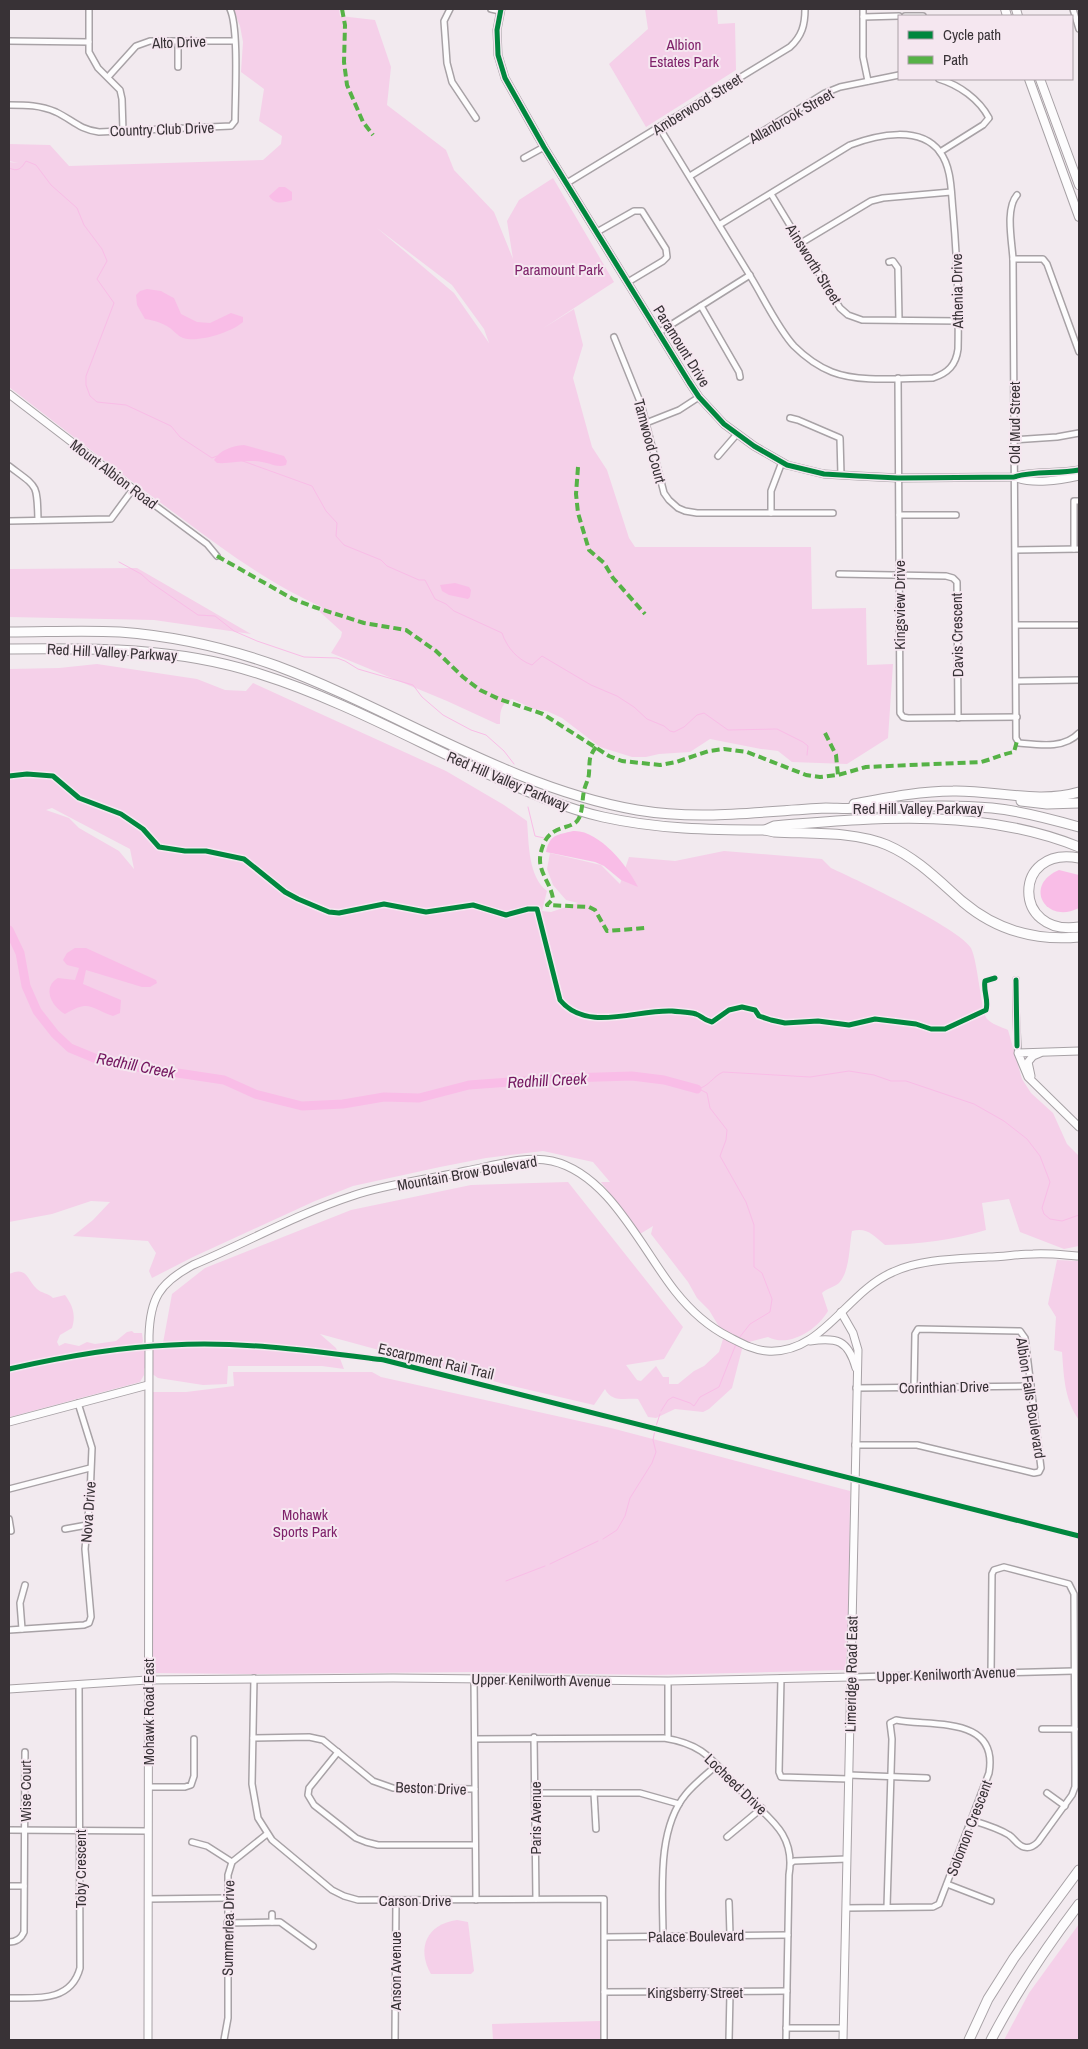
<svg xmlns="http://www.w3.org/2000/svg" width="1088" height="2049" viewBox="0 0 1088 2049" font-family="'Archivo Narrow',sans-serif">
  <rect width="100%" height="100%" fill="#f2eaef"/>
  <g fill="#f5d0e9" fill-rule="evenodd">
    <path d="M233,9H339L340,16L375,20L391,67L387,105L446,150L454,170L494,212L513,259L507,221L519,200L553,178L614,282L542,329L574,309L583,345L573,378L592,447L607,470L629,538L635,547H811L812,609L866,608L867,665L893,664L888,738L847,764L792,762L778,751L761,749L710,739L690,752L659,754L646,757H632L600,747L562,718L547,711L534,709L512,699C500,703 500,713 500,724H497L447,701L331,653L341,637L342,632L320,612L322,607C272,585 228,553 184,520C125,477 67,432 9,387V162L18,163L9,161V144L50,145L69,166L263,160L281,144L282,136L259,121L264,89L241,72L243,42L240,26ZM377,228L452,285L484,329L489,343L454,293Z"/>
    <path d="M645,9H717L718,24L735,23L736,70L646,127L609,64L648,29Z"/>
    <path d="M137,568L251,634L154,620L9,617V569Z"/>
    <path d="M97,664L197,679L225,690L246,691L253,683L446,771L504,805L527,821C529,844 528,876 547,891L542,911L551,912L578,903L566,900L553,885L547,869L550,853L601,865L620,884L629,857L675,861L724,851L822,859L831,868C857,880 959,928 971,948C978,962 981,1012 987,1019C992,1024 1001,1027 1008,1030L1022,1079L1031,1093L1053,1113L1067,1144L1079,1156V1246L1064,1249L1020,1232L1009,1199L982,1203L986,1230C953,1240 919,1244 885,1245C873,1235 867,1227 852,1231C849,1247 850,1271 839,1283C835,1287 827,1288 822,1293L828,1311C817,1330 789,1348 768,1337L749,1342L742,1349L732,1388L709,1409L703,1412L675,1409L656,1418L648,1417L638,1399C625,1398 612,1403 605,1389L594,1405L504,1384L320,1334L336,1348L344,1369L322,1366H228L227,1384L203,1385L158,1378L144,1368V1375L140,1382L10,1417L9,1274C27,1266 26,1278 37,1289C41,1293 48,1293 53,1298L65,1295C73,1306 76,1315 72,1328L60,1335L57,1342L59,1346L65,1343L79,1346L87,1342L95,1344L116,1341L127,1332L132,1331L134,1333H142L143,1341L141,1347L163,1343L172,1294L205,1268L351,1210L471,1185L568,1182L683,1327L664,1359L626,1365L637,1380L641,1381L656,1366L663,1377H669V1384H678L694,1371L704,1366L719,1352L723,1339L718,1325L709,1310L697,1298L688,1282L651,1234L653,1226L640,1234L601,1182H610L593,1162L543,1151L486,1158L440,1167L353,1186L315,1201L193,1257L152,1278L149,1271L156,1253L148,1241L73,1236L93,1220L110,1202L91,1201L52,1214L9,1222V669L59,668ZM52,808L130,849L134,869L119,851L79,828L69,818L46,810Z"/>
    <path d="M1057,1260L1079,1261V1420C1064,1399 1064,1376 1062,1352L1054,1350L1056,1317L1048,1304Z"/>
    <path d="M233,1372H372L381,1377L611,1428L850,1491L849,1626L845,1670L655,1675L469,1672L251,1674L153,1673V1392H186L234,1386Z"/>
    <path d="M457,1920L468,1922L474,1971L471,1974H431C416,1948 427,1924 457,1920Z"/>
    <path d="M1079,1924V2040H1004L1029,1993Z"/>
    <path d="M600,2021V2040H493L492,2024Z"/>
  </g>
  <g fill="#f9bde7">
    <path d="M279,187H285L292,192V200C284,203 274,205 269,196Z"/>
    <path d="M147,289L161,291L168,295L174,298L181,314L197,322L210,323L231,313L243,317V322C232,332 198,343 183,338C178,336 175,332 170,328C163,323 153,320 145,319L137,305L136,295L140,291Z"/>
    <path d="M244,445L284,456L287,461L286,465C277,468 270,463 262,462C246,459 232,464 217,463L214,460C220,450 232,446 244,445Z"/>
    <path d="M455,583L469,587L471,590L470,597L468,599L449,595L442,591L440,585Z"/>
    <path d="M573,831C598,829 628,866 638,887L621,880L604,866L595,862L546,852C550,834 557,835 573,831Z"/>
    <path d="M1059,870L1079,875V908C1045,925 1023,885 1059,870Z"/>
    <path d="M75,948H86L156,980L157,983L150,987H142L86,970L83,984L121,1000L120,1013L113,1016C90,1008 90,999 65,1014C51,1006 42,987 58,978L75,980L79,968L67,965L63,960L67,953Z"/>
  </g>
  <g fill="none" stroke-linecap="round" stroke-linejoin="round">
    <g stroke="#f9bde7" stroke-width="1">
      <path d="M9,168C18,172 21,169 26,161L36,165L51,185L77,208L84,225L102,249L107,261L97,279L114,303L86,376V385L90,396L97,402L126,405L171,426L180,437L212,458L217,456"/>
      <path d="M240,460L312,486L326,511L337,523L336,536L344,545L381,560L387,566L419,580H425L435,599L446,604L454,611L502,633C507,648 518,660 532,665L542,656L591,685L617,696L634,707L647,719L664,726L670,731L674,732L684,727L697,715L704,713L728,730L777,729L803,742L808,746L807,755"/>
      <path d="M119,562L141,574L150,582L198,615L215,616L234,631L257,641L304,657L337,658L345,661L358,669L413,685L422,697L443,715L471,730L486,735L504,751L514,764"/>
      <path d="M528,807L535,836L544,838"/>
      <path d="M697,1089C709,1087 712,1077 723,1072L810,1077L849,1071L874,1075L891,1081H906L974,1104L1004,1121L1027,1139L1040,1156L1050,1182L1042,1208L1044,1214L1050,1219L1062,1221L1079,1215"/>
      <path d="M699,1089L707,1093L710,1108L727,1130L726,1140L720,1156L746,1202L754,1225V1267L762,1273L772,1299L770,1312L750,1324L739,1338"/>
      <path d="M661,1411L668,1400L673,1397L690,1403L694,1406L700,1397L719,1387L736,1344"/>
      <path d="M656,1426L660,1414"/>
      <path d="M603,1539L617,1530L625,1516L630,1498L652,1463L656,1452L653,1440L655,1430"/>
      <path d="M550,1564L598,1541"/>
      <path d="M506,1581L545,1566"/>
    </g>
    <path stroke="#f9bde7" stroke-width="9" d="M9,930L20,953L26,986L37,1011L55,1034L70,1048L104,1062L224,1080L255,1094L302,1106L343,1104L384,1097L419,1098L469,1085L567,1078L632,1076L664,1080L697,1089"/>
    <defs>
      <g id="street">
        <path d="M89,9V52L98,68L120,90L122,99L123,131"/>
        <path d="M450,9L444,21L447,63L452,82L476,118"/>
        <path d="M491,9L500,11"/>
        <path d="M863,9V57L868,81"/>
        <path d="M1073,9L1079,29"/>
        <path d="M905,16H923"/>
        <path d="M863,17L899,16"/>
        <path d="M9,41L89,42"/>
        <path d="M178,41V67"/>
        <path d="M108,77L136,46L150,41H234"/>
        <path d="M939,79C959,85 979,99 989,118L983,125L940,152"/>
        <path d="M9,105C26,105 40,105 56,112C73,120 78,129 99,132L231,126L235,121C235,97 239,28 230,9"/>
        <path d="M659,127C690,177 721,228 752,279C764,299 779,330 794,346C805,357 817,366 832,372C860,383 902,378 933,378C948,373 956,365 958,349C959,303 957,258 953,211C951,192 952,168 940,152C920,125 877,135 850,145L719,225"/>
        <path d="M524,158L544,147"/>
        <path d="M690,176L825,93L840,87L899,75"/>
        <path d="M567,183L790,47C802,36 805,25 805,9"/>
        <path d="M771,194L840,308L848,315L862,320L959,321"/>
        <path d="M1017,195C1005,209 1012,241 1013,259L1016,738L1019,743C1040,745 1064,749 1079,733"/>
        <path d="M597,232L634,211H642L666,249L667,257L663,261L628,282"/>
        <path d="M801,243L871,201L883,198L951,192"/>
        <path d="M1013,259H1043L1047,264L1079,352"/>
        <path d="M889,262L893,261L898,268L899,320"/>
        <path d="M701,306L739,372L740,377"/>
        <path d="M658,333L750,275"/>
        <path d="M614,337L641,404L664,493L669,500L678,508L685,511L697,513H833"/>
        <path d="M898,378L900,713L903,717L908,718L1017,717"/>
        <path d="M790,418L798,420L840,438L841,475"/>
        <path d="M646,423L679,410L699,397"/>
        <path d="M1014,440L1057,437L1079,433"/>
        <path d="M718,456L737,434"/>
        <path d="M9,466C38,488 37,483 38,520"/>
        <path d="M771,513V491L782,462"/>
        <path d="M899,515H956"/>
        <path d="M9,521L111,519L133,489L207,544L217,556"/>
        <path d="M1074,549V501H1079"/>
        <path d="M1016,550L1079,549"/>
        <path d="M839,574L946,576L953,578L957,582L958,718"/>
        <path d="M1016,625H1079"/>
        <path d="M1017,681L1079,680"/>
        <path d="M1016,980V1012L1018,1053"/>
        <path d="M856,1388L1031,1386"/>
        <path d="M855,1445H917L1034,1473L1039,1472L1041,1468L1025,1338L1020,1331L918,1329L915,1334L914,1388"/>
        <path d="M9,1489L90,1468"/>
        <path d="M9,1519L11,1531"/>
        <path d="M65,1529L87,1525"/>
        <path d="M22,1629L20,1603L25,1585"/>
        <path d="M9,1630L84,1625L89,1623L91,1617L85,1549L90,1496L92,1448L78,1403"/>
        <path d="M851,1677L1074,1671"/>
        <path d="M254,1678L252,1784L258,1818L272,1840L332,1890L344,1896L358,1900L604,1899V2040"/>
        <path d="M781,1678L779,1772L781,1777L849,1779"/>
        <path d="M474,1679L476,1900"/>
        <path d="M668,1681V1738"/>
        <path d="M1042,1729H1075"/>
        <path d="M534,1737L536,1899"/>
        <path d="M253,1738L309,1737L323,1740L373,1781L393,1788L475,1789"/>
        <path d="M475,1739L664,1738C708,1745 713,1763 743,1793C768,1818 796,1833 789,1875L786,2040"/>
        <path d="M338,1752L309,1788L308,1795L314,1805L356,1838L366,1842L378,1845H475"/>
        <path d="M849,1775L927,1778"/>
        <path d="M148,1787H185L191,1785L194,1776V1739"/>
        <path d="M536,1793H640L679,1804"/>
        <path d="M594,1793L596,1829"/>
        <path d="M1047,1793L1065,1806"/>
        <path d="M971,1820C984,1824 998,1828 1009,1835C1014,1838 1018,1846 1024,1847C1030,1849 1034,1846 1038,1842L1072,1795L1075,1787V1771L1074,1594L1069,1584L1004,1567L994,1570L992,1574L991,1673"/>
        <path d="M9,1830L148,1831"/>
        <path d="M727,1837L762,1808"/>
        <path d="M192,1842L207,1846L232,1862"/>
        <path d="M791,1863L794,1861L847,1859"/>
        <path d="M947,1884L991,1901"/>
        <path d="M9,1886H24"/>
        <path d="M148,1899L227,1898"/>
        <path d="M729,1902L730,1935"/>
        <path d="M846,1908L933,1907L939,1904L989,1773C999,1715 931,1727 896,1720L890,1723L892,1739L887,1907"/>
        <path d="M272,1922V1914"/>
        <path d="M227,1923L280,1922L313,1946"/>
        <path d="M605,1937L788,1935"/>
        <path d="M663,1937C663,1893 656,1830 686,1794C695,1783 707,1774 717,1765"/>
        <path d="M9,1942C16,1942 21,1939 24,1932L25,1752"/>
        <path d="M604,1992L787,1991"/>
        <path d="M9,1998C37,1998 71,2002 80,1968L79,1685"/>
        <path d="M786,2028H843"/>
        <path d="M224,2040L228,2018V1875L232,1862L267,1834"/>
        <path d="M395,2040L396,1901"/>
        <path d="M729,2040L730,1993"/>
      </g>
      <g id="secondary">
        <path d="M501,9L497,30L498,55L505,78L544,147L689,382L699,397L724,424L754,446L787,465L824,474L858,476L898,478L1014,477C1030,471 1059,474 1079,470"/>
        <path d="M9,394L133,489"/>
        <path d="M1014,477C1033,485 1060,480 1079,476"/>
        <path d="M1079,1051L1018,1053L1028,1077L1079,1127"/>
        <path d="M1031,1076L1028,1062L1033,1056L1040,1053"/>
        <path d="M841,1312L853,1333L858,1350L843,2040"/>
        <path d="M810,1341C837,1337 848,1340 856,1368"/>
        <path d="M9,1422L148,1385"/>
        <path d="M9,1689L147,1680L393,1678L668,1681L851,1677"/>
        <path d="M148,2040L149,1336C150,1299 159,1283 193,1265C246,1243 297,1214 352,1196C386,1184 430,1179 466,1171C493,1166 525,1155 552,1161C609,1174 641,1248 675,1291C690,1310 707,1326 729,1337C741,1343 753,1350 767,1351C822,1355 846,1292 893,1272C921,1259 957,1259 988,1257C1003,1257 1018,1254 1033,1254C1049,1253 1064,1255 1079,1256"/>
      </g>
      <g id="primary">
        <path d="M1005,9L1007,16"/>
        <path d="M1016,9L1018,16"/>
        <path d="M1029,79L1079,217"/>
        <path d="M1040,79L1079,185"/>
      </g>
      <g id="highway">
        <path d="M9,632C46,632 83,630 120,632C173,636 227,648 277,666C397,711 510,788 637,810C703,821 761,811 826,808C837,808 848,809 859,808C904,807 948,804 992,808C1022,811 1051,819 1079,827"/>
        <path d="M9,649C93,648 178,647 260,674C343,700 420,744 499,779C533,794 567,809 603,817C657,829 710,830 765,830L774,826L784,825C883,817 985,809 1079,847"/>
        <path d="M1021,801L1047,804L1079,803"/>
        <path d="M854,804C886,798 920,791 953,791C994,790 1039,804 1079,792"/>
        <path d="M765,830L774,832C811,834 853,831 887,845C917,858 939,881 963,902C996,930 1036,941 1079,937"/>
        <path d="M1079,858C1012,845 1012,937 1079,927"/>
        <path d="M969,2040L988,1999L1014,1958L1079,1870"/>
        <path d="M991,2040C1017,1990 1045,1949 1079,1904"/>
      </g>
    </defs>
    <use href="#street" stroke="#a8a2a6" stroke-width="8"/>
    <use href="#secondary" stroke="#a8a2a6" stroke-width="9"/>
    <use href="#primary" stroke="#a8a2a6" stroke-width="10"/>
    <use href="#highway" stroke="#a8a2a6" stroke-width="11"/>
    <use href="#street" stroke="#fdfcfd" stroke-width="5"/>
    <use href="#secondary" stroke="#fdfcfd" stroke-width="7"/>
    <use href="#primary" stroke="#fdfcfd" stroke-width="8"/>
    <use href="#highway" stroke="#fdfcfd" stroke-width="9"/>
    <g stroke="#56b246" stroke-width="4" stroke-dasharray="8 4" stroke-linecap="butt">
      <path d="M342,9L345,25L344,62L347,85L363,122L373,135"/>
      <path d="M578,467L576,494L578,513L589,550L604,563L613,578L645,614"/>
      <path d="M217,556L293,599L314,607L364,623L406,630L436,651L463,677L480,690L499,699L543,714L609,756L622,761L660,765L676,762L709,751L724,749L747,752L806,775L820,777L838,775L866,767L981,762C993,759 1002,754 1014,752L1017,741"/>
      <path d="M825,733L836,755L838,775"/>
      <path d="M596,747C588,758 590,760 589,773C589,779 585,785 584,791C582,799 583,810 579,818C573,832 548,821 541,852C536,871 551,882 553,899L547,905L589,907L595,910L607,931L645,928"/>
    </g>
    <defs>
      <g id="cycleway">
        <path d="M501,9L497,30L498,55L505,78L544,147L689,382L699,397L724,424L754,446L787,465L824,474L858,476L898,478L1014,477C1030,471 1059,474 1079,470"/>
        <path d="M9,776L27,774L53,776L79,798L121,814L143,829L159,847L185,851H206L244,859L285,892L298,899L329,912L339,913L384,904L426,912L473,905L506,915L528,909H537L560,1000C587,1033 637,1009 672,1011C679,1012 689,1012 696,1014C702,1016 703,1020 712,1022L729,1010L742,1007L755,1010L759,1016L771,1020L785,1023L818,1021L849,1025L875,1019L916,1024L931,1029H945L986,1010C989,1000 983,991 985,981L995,978"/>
        <path d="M1016,980L1017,1046"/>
        <path d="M9,1369C62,1357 116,1347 171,1345C243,1341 313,1351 384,1360L1079,1536"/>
      </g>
    </defs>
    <use href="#cycleway" stroke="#f5e7f0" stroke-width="8"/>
    <use href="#cycleway" stroke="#00873e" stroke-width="5"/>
  </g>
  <g text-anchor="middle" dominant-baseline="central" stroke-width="4" stroke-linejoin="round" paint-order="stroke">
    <g font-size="15" fill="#383236" stroke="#f5e7f0">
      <text transform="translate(179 42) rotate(-2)">Alto Drive</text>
      <text transform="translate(697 104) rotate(-32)">Amberwood Street</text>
      <text transform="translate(791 116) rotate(-30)">Allanbrook Street</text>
      <text transform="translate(162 129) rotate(-2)">Country Club Drive</text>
      <text transform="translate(814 264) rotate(58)">Ainsworth Street</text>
      <text transform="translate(957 291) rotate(-91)">Athenia Drive</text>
      <text transform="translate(682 346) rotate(58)">Paramount Drive</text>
      <text transform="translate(1014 423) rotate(-90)">Old Mud Street</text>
      <text transform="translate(650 441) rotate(75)">Tamwood Court</text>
      <text transform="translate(114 474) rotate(37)">Mount Albion Road</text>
      <text transform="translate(899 605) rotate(-90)">Kingsview Drive</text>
      <text transform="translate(957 635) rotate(-91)">Davis Crescent</text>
      <text transform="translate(112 652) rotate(3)">Red Hill Valley Parkway</text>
      <text transform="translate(508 781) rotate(23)">Red Hill Valley Parkway</text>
      <text x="918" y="808">Red Hill Valley Parkway</text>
      <text transform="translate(467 1173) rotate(-10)">Mountain Brow Boulevard</text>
      <text transform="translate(436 1361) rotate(13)">Escarpment Rail Trail</text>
      <text transform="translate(944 1387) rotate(-1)">Corinthian Drive</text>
      <text transform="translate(1031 1398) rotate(81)">Albion Falls Boulevard</text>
      <text transform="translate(88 1512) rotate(-86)">Nova Drive</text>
      <text transform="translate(851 1674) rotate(-89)">Limeridge Road East</text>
      <text transform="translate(946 1674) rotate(-2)">Upper Kenilworth Avenue</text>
      <text transform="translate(541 1680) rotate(1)">Upper Kenilworth Avenue</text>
      <text transform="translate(148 1712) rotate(-90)">Mohawk Road East</text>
      <text transform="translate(736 1784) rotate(44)">Locheed Drive</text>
      <text transform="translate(431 1788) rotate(2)">Beston Drive</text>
      <text transform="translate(25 1791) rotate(-90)">Wise Court</text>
      <text transform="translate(535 1818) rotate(-90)">Paris Avenue</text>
      <text transform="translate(969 1828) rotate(-69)">Solomon Crescent</text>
      <text transform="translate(80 1869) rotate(-90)">Toby Crescent</text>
      <text x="415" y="1900">Carson Drive</text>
      <text transform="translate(228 1928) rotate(-89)">Summerlea Drive</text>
      <text transform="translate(696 1936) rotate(-1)">Palace Boulevard</text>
      <text transform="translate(395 1971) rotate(-90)">Anson Avenue</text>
      <text x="695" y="1992">Kingsberry Street</text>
    </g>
    <g font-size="15" fill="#7f226a" stroke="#f5e7f0">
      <text x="684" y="44">Albion<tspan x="684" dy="17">Estates Park</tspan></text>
      <text x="559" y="269">Paramount Park</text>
      <text x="305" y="1514">Mohawk<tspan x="305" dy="17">Sports Park</tspan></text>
    </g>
    <g font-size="16" font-style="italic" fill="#73155f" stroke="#f5e7f0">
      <text transform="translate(136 1065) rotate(11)">Redhill Creek</text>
      <text transform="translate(547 1080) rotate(-3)">Redhill Creek</text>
    </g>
  </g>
  <rect width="1088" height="2049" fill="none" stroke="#383236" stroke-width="20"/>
  <rect x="898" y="15" width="175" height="65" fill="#f5e7f0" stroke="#a99fa6"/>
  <rect x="908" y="31" width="25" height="8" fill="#00873e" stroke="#a99fa6"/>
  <text x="943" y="40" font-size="15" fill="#383236">Cycle path</text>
  <rect x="908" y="56" width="25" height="8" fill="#56b246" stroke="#a99fa6"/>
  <text x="943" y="65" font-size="15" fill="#383236">Path</text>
</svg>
